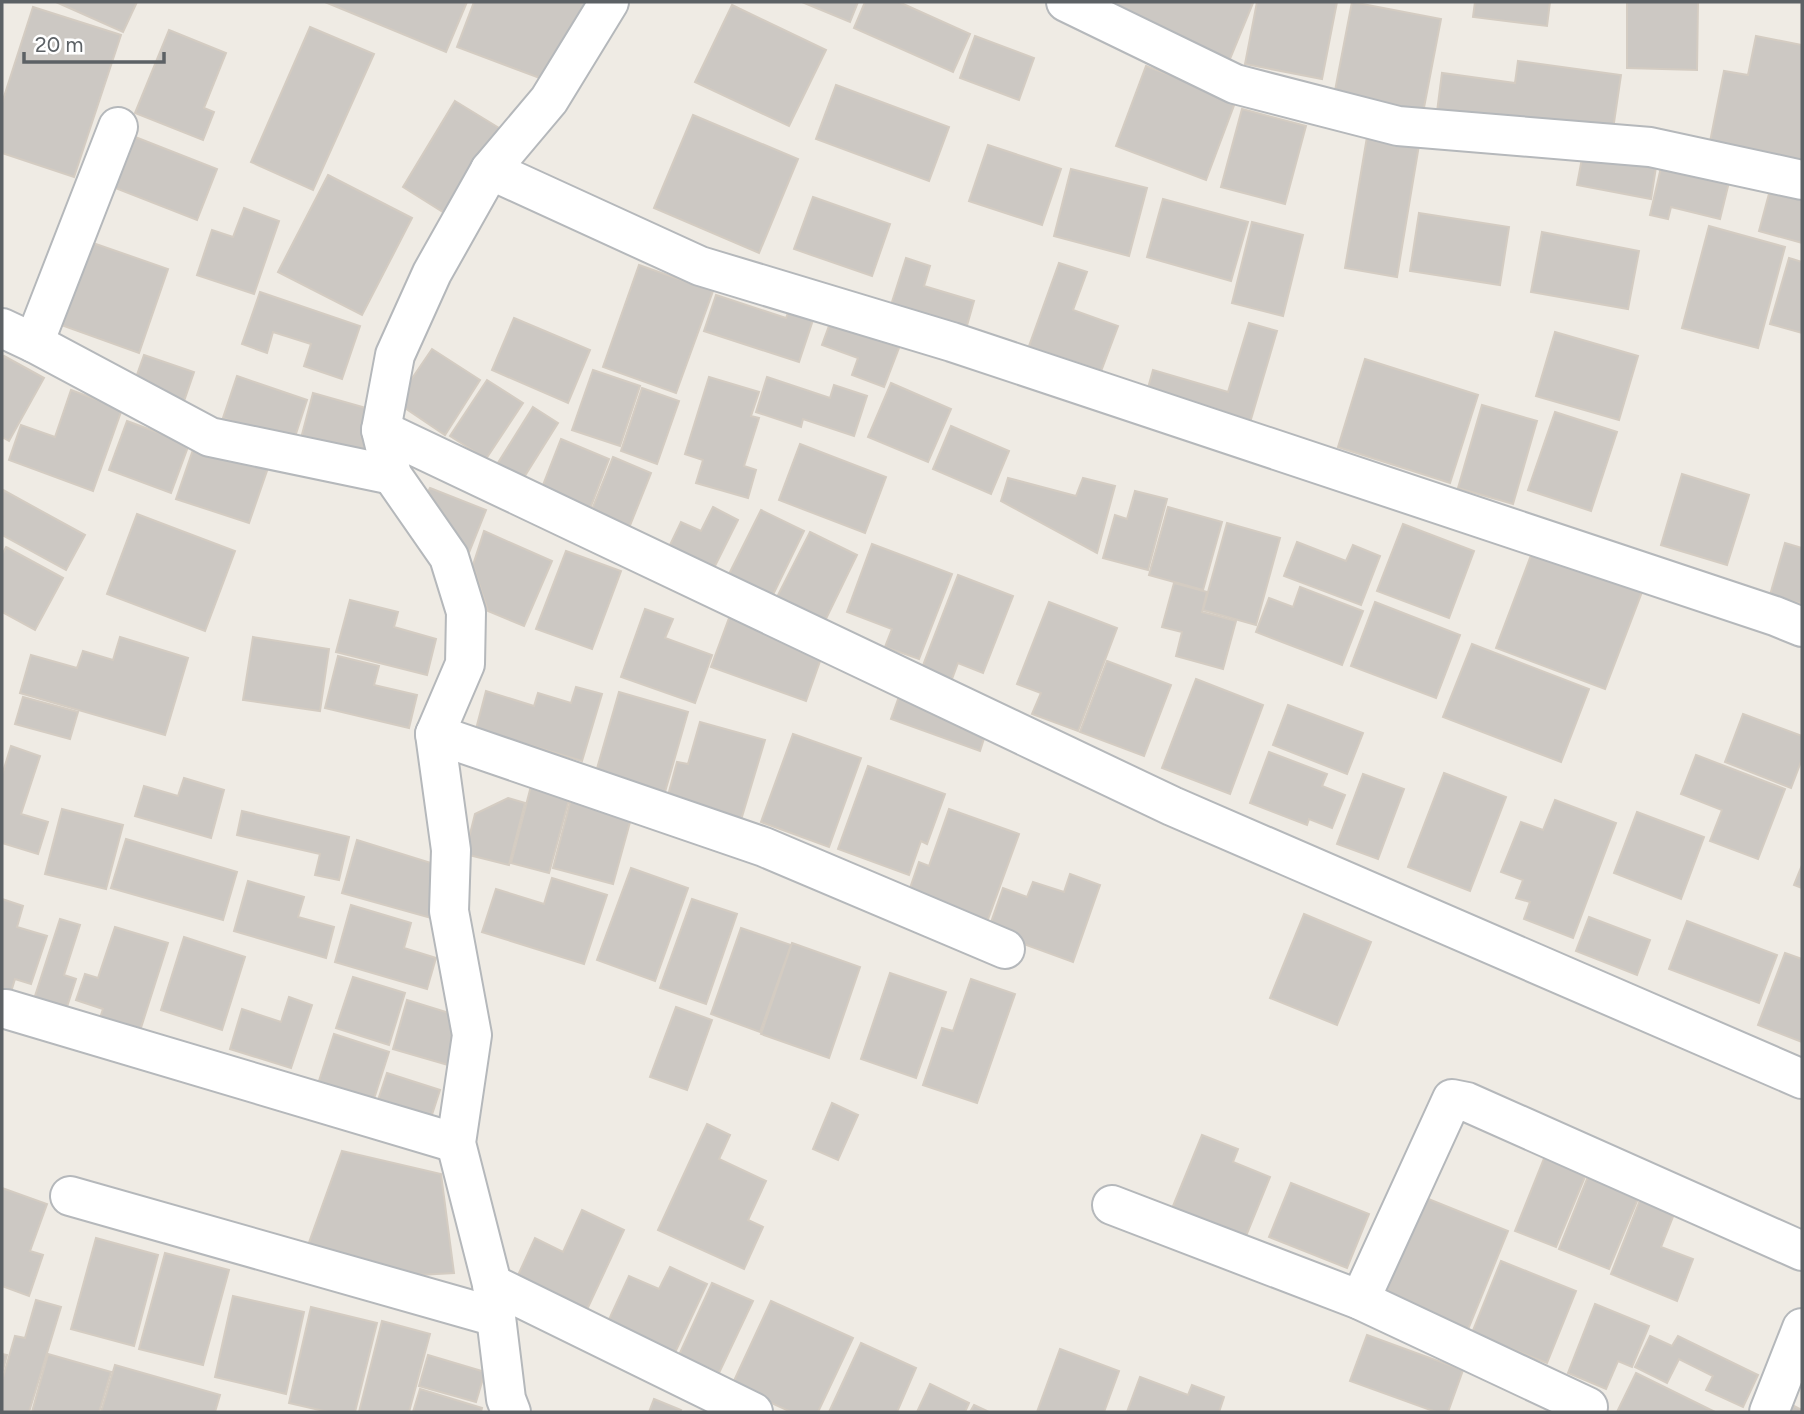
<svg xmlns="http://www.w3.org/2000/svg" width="1804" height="1414" viewBox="0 0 1804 1414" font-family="Figtree,sans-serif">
  <rect width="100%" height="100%" fill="#efebe4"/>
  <g fill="#ccc8c3" stroke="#d4ccc2" stroke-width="2">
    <path d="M56,2H137L123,32Z"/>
    <path d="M325,2H467L446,52Z"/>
    <path d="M474,2H585L588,4L553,83L457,47Z"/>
    <path d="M802,2H858L850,22Z"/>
    <path d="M865,2H899L970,34L953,72L854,28Z"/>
    <path d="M1119,2H1251L1253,3L1230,59L1115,11Z"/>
    <path d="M1257,2H1337L1322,79L1245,64Z"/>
    <path d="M1352,2L1441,19L1422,118L1333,101Z"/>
    <path d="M1475,2H1550L1547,26L1473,17Z"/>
    <path d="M1627,2H1698L1697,70L1627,68Z"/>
    <path d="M732,5L826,50L789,126L695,82Z"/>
    <path d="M33,7L121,35L74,177L2,153V103Z"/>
    <path d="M310,27L374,54L313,190L251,162Z"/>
    <path d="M169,30L226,53L204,108L214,112L203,140L135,113Z"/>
    <path d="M975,36L1034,58L1019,100L960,78Z"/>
    <path d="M1756,36L1802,45V165L1709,147L1724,71L1748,75Z"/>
    <path d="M1518,61L1621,75L1612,136L1437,112L1442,73L1515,83Z"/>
    <path d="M1146,66L1236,100L1206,180L1116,146Z"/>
    <path d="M836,85L949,127L929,181L816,139Z"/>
    <path d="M455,101L504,131L451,217L403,187Z"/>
    <path d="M1242,109L1306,126L1285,204L1221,187Z"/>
    <path d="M693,115L798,159L759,253L654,208Z"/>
    <path d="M125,133L217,169L197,220L105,184Z"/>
    <path d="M1367,137L1419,145L1397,277L1345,268Z"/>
    <path d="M988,145L1061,169L1042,225L969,201Z"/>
    <path d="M1583,153L1656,167L1651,199L1577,185Z"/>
    <path d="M1662,163L1730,178L1720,219L1671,207L1668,219L1650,215Z"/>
    <path d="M1071,169L1147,188L1129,256L1054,236Z"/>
    <path d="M328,175L412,218L362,315L278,272Z"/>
    <path d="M1770,190L1802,199V243L1759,231Z"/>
    <path d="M813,197L890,224L872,276L794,249Z"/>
    <path d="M1163,199L1248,222L1231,281L1147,257Z"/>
    <path d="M244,208L279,221L254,294L197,275L212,230L233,237Z"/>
    <path d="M1419,213L1509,227L1500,285L1410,271Z"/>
    <path d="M1252,222L1303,235L1283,316L1232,303Z"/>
    <path d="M1709,226L1785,247L1758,348L1682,328Z"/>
    <path d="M1542,232L1639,251L1628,309L1531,292Z"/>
    <path d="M90,242L168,269L139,353L61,325Z"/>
    <path d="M906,258L930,266L924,286L974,301L966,329L891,305Z"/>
    <path d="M1789,258L1802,262V333L1770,324Z"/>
    <path d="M1059,263L1087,272L1073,310L1118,326L1100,374L1028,349Z"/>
    <path d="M639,265L713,291L676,393L603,367Z"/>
    <path d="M260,292L360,326L342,379L304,366L311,344L273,332L267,353L242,344Z"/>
    <path d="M716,295L786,318L793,300L817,308L799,362L704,331Z"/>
    <path d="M833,315L902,340L884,387L852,375L858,358L822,345Z"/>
    <path d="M514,318L590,350L568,403L492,370Z"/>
    <path d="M1249,323L1277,331L1249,426L1146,395L1153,370L1228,392Z"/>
    <path d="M1555,332L1638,356L1619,420L1536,396Z"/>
    <path d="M432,349L480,380L445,435L396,402Z"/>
    <path d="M144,355L194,372L182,407L132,389Z"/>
    <path d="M4,356L44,378L9,441L2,437V359Z"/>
    <path d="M1365,359L1478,395L1450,483L1338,447Z"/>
    <path d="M593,370L640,386L620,446L572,430Z"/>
    <path d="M237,376L307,400L293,443L223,418Z"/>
    <path d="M709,377L759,392L751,416L759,418L744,466L756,470L748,498L696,483L703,460L685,454Z"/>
    <path d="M767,377L830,398L834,385L867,396L854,436L803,419L801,427L756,412Z"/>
    <path d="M487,380L523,403L486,459L450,436Z"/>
    <path d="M891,383L951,409L928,462L868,437Z"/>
    <path d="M642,388L679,401L657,464L621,451Z"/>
    <path d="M71,390L122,409L93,491L9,460L21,425L55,437Z"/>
    <path d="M313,393L380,412L367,460L300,442Z"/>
    <path d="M1482,405L1537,421L1513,504L1458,488Z"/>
    <path d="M533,407L558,423L521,482L496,466Z"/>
    <path d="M1555,412L1617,432L1591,511L1528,490Z"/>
    <path d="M127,421L189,444L171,493L109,470Z"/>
    <path d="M951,426L1009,451L991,494L933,469Z"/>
    <path d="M561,439L609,459L585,522L536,503Z"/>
    <path d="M195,444L268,468L249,523L176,499Z"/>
    <path d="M800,444L886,477L865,533L779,500Z"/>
    <path d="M613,457L651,473L625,538L587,522Z"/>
    <path d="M1682,474L1749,495L1727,565L1661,545Z"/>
    <path d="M1008,478L1076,496L1083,478L1115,486L1097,553L1001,501Z"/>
    <path d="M430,488L486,510L468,555L423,501Z"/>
    <path d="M3,490L85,535L66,570L2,535Z"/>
    <path d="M1135,491L1167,499L1148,570L1103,558L1115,515L1127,519Z"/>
    <path d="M713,507L738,520L714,568L669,547L681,522L701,531Z"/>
    <path d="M1168,507L1222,522L1203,590L1149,575Z"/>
    <path d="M761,510L804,531L771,599L727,578Z"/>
    <path d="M137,514L235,551L205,631L107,594Z"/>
    <path d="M1227,523L1280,538L1256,625L1203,610Z"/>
    <path d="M1403,524L1474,551L1449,618L1377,591Z"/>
    <path d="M484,531L552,561L524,626L488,611L473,565Z"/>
    <path d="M810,532L857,555L824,623L776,599Z"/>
    <path d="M1297,542L1346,561L1353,545L1380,556L1361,605L1284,576Z"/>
    <path d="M1536,542L1645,584L1605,689L1496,648Z"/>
    <path d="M1785,543L1802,548V604L1770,595Z"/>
    <path d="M872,544L952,574L919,659L885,647L892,629L847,612Z"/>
    <path d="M6,547L63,578L35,630L2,612V555Z"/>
    <path d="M566,551L621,571L592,649L536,629Z"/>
    <path d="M958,575L1013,596L983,673L958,663L952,679L922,668Z"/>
    <path d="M1174,583L1207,592L1202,612L1236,621L1223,669L1176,656L1182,632L1162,627Z"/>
    <path d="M1300,587L1363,611L1342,665L1256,632L1269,598L1293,607Z"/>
    <path d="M350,600L398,612L394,627L436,639L427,675L336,652Z"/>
    <path d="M1049,602L1117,628L1078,731L1032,714L1041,693L1017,684Z"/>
    <path d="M1375,602L1460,635L1436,698L1351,666Z"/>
    <path d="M645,609L673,619L665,638L712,655L695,703L621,677Z"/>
    <path d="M732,610L826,644L806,701L711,667Z"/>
    <path d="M120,637L188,658L165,735L20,693L31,655L77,668L83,651L113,660Z"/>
    <path d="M253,637L329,649L320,711L243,700Z"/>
    <path d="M1472,644L1589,689L1561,762L1443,717Z"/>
    <path d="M338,656L379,666L374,685L417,695L409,728L325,708Z"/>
    <path d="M1107,661L1171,685L1144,756L1080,732Z"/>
    <path d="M1196,679L1263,705L1230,794L1162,768Z"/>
    <path d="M576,687L602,694L582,761L476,729L486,691L534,706L538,693L571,703Z"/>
    <path d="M901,691L989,723L980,751L891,719Z"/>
    <path d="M619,692L688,712L663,799L594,779Z"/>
    <path d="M23,697L78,712L70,739L15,724Z"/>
    <path d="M1288,705L1363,733L1347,774L1273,745Z"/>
    <path d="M1743,714L1802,736V759L1791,788L1725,762Z"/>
    <path d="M700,722L765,740L741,820L667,799L677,762L688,764Z"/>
    <path d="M793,734L861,758L829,847L761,822Z"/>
    <path d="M11,746L40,756L21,814L48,822L38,854L2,843V775Z"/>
    <path d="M1269,752L1327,774L1322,786L1345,795L1332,828L1309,819L1307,825L1250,803Z"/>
    <path d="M1696,755L1785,789L1758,859L1710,841L1722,810L1681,794Z"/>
    <path d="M868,766L945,794L927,844L921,841L909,875L838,849Z"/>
    <path d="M1444,773L1506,797L1470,891L1408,867Z"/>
    <path d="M1363,774L1404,789L1378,859L1337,844Z"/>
    <path d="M184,778L224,790L211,838L135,816L144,786L178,796Z"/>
    <path d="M531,786L570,796L549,873L511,863Z"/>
    <path d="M508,798L525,803L509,865L465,854L475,814Z"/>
    <path d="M571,799L632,815L613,884L553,868Z"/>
    <path d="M1555,800L1616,823L1573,938L1524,919L1530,902L1516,898L1523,880L1501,872L1521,822L1543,830Z"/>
    <path d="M62,809L123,825L106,889L45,874Z"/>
    <path d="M949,809L1019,834L987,922L908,894L919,862L929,866Z"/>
    <path d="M242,811L349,837L339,880L315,875L320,854L237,835Z"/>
    <path d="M1637,812L1704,837L1681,899L1614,873Z"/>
    <path d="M126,839L237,872L223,920L111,888Z"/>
    <path d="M357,840L431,863L438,920L342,893Z"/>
    <path d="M1802,865V888L1794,885Z"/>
    <path d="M631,868L688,888L655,981L597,960Z"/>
    <path d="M1070,874L1100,885L1073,962L988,931L1003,888L1027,897L1033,882L1064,892Z"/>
    <path d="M552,878L607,895L584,964L482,932L496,889L544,904Z"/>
    <path d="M248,881L304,897L298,917L334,927L326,958L234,931Z"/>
    <path d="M2,899L23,906L17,927L47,936L31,984L15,979L11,992L2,989Z"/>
    <path d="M692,899L737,914L706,1004L660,988Z"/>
    <path d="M351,905L411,923L404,948L436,958L427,989L335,962Z"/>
    <path d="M1304,914L1371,942L1337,1025L1270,998Z"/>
    <path d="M1589,917L1650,940L1637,975L1576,951Z"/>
    <path d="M60,919L80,925L64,975L76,979L66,1010L34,999Z"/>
    <path d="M1687,921L1777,955L1759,1003L1669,969Z"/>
    <path d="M115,927L168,943L139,1034L99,1021L103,1009L76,1000L85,974L98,978Z"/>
    <path d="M741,928L791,945L760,1032L711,1014Z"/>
    <path d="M184,937L245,957L222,1030L161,1010Z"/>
    <path d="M792,943L860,967L829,1058L761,1034Z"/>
    <path d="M1785,953L1802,959V1042L1758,1025Z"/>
    <path d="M890,973L946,992L916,1078L861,1059Z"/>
    <path d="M353,977L405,993L389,1045L336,1028Z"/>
    <path d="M971,979L1015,994L977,1103L923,1085L942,1028L953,1031Z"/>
    <path d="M289,997L312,1005L291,1068L230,1049L242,1009L281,1022Z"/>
    <path d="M407,1000L462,1017L448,1065L393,1049Z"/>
    <path d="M676,1007L712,1020L687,1090L650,1077Z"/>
    <path d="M334,1034L389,1052L372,1105L317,1087Z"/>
    <path d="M387,1073L440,1090L429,1124L376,1106Z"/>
    <path d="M832,1103L858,1115L838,1160L813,1149Z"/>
    <path d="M707,1124L730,1135L719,1159L766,1181L748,1220L763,1227L744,1269L658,1230Z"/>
    <path d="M1202,1135L1238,1149L1233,1162L1270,1177L1244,1241L1171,1211Z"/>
    <path d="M342,1151L441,1174L454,1273L364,1278L302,1262Z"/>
    <path d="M1547,1151L1589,1167L1556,1247L1515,1231Z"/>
    <path d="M1591,1169L1642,1189L1609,1269L1559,1249Z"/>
    <path d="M1291,1183L1369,1214L1347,1268L1269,1237Z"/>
    <path d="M2,1188L47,1204L30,1251L43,1255L29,1296L2,1286Z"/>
    <path d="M1644,1190L1678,1204L1661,1247L1693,1259L1677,1301L1611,1274Z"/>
    <path d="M1416,1194L1508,1231L1467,1332L1375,1295Z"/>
    <path d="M582,1210L624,1230L584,1316L514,1284L535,1238L563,1252Z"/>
    <path d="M96,1238L158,1255L134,1346L71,1329Z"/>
    <path d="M165,1253L229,1270L203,1365L139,1349Z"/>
    <path d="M1501,1261L1576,1291L1547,1363L1472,1333Z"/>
    <path d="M670,1267L707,1284L673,1357L606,1326L629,1276L659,1289Z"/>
    <path d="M712,1283L753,1301L719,1373L679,1355Z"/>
    <path d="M233,1296L304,1312L286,1394L215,1377Z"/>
    <path d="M36,1300L61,1307L29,1412H2V1381L15,1336L25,1338Z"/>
    <path d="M771,1301L853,1338L818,1412H791L732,1385Z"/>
    <path d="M1595,1304L1649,1326L1632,1367L1618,1361L1606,1389L1568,1373Z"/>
    <path d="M311,1307L377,1323L355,1412H328L289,1403Z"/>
    <path d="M382,1321L430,1334L409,1412H359Z"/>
    <path d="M1367,1335L1463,1370L1448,1412H1436L1350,1381Z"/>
    <path d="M1650,1336L1672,1346L1678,1336L1758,1375L1743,1407L1706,1390L1713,1376L1679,1359L1667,1383L1635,1367Z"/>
    <path d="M861,1343L916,1368L897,1412H829Z"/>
    <path d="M1060,1349L1119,1371L1104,1412H1037Z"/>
    <path d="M2,1354L7,1355L2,1374Z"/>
    <path d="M48,1354L111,1372L99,1412H32Z"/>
    <path d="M428,1355L485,1372L476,1402L419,1386Z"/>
    <path d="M115,1365L220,1395L215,1412H101Z"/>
    <path d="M1636,1373L1715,1412H1617Z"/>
    <path d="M1140,1377L1188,1395L1192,1385L1224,1397L1219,1412H1127Z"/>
    <path d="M930,1384L969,1403L965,1412H917Z"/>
    <path d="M420,1389L482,1408L481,1412H413Z"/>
    <path d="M654,1399L681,1410L680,1412H649Z"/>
    <path d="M974,1405L989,1412H970Z"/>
    <path d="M1792,1405L1802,1410V1412H1788Z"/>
  </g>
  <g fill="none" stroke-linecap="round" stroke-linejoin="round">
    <defs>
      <g id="minor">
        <path d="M1066,2L1235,84L1398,126L1650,147L1802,180"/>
        <path d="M490,170L700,266L952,342L1775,616L1802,627"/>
        <path d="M2,328L34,343L210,437L392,475"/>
        <path d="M34,343L118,127"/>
        <path d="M381,430L1172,806L1802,1079"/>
        <path d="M435,734L764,847L1005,949"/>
        <path d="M6,1009L456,1143"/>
        <path d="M70,1196L496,1317"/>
        <path d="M1112,1205L1360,1300L1588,1407"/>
        <path d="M492,1284L753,1412"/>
        <path d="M1360,1300L1452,1099L1467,1102L1802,1251"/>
        <path d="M511,1412L506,1399L492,1284L456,1143L472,1035L449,911L451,850L435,734L465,664L466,612L449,557L392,475L381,430L395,355L432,273L490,170L549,100L609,2"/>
        <path d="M1769,1412L1802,1328"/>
      </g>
    </defs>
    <use href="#minor" stroke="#b5b8bb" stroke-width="42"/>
    <use href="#minor" stroke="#fff" stroke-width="38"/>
  </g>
  <rect width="1804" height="1414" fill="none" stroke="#5c6165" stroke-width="7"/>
  <path d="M24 52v10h140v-10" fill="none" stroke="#5c6165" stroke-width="3.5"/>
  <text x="35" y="52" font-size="21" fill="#5c6165" stroke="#ffffff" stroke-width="5" paint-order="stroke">20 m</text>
</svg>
